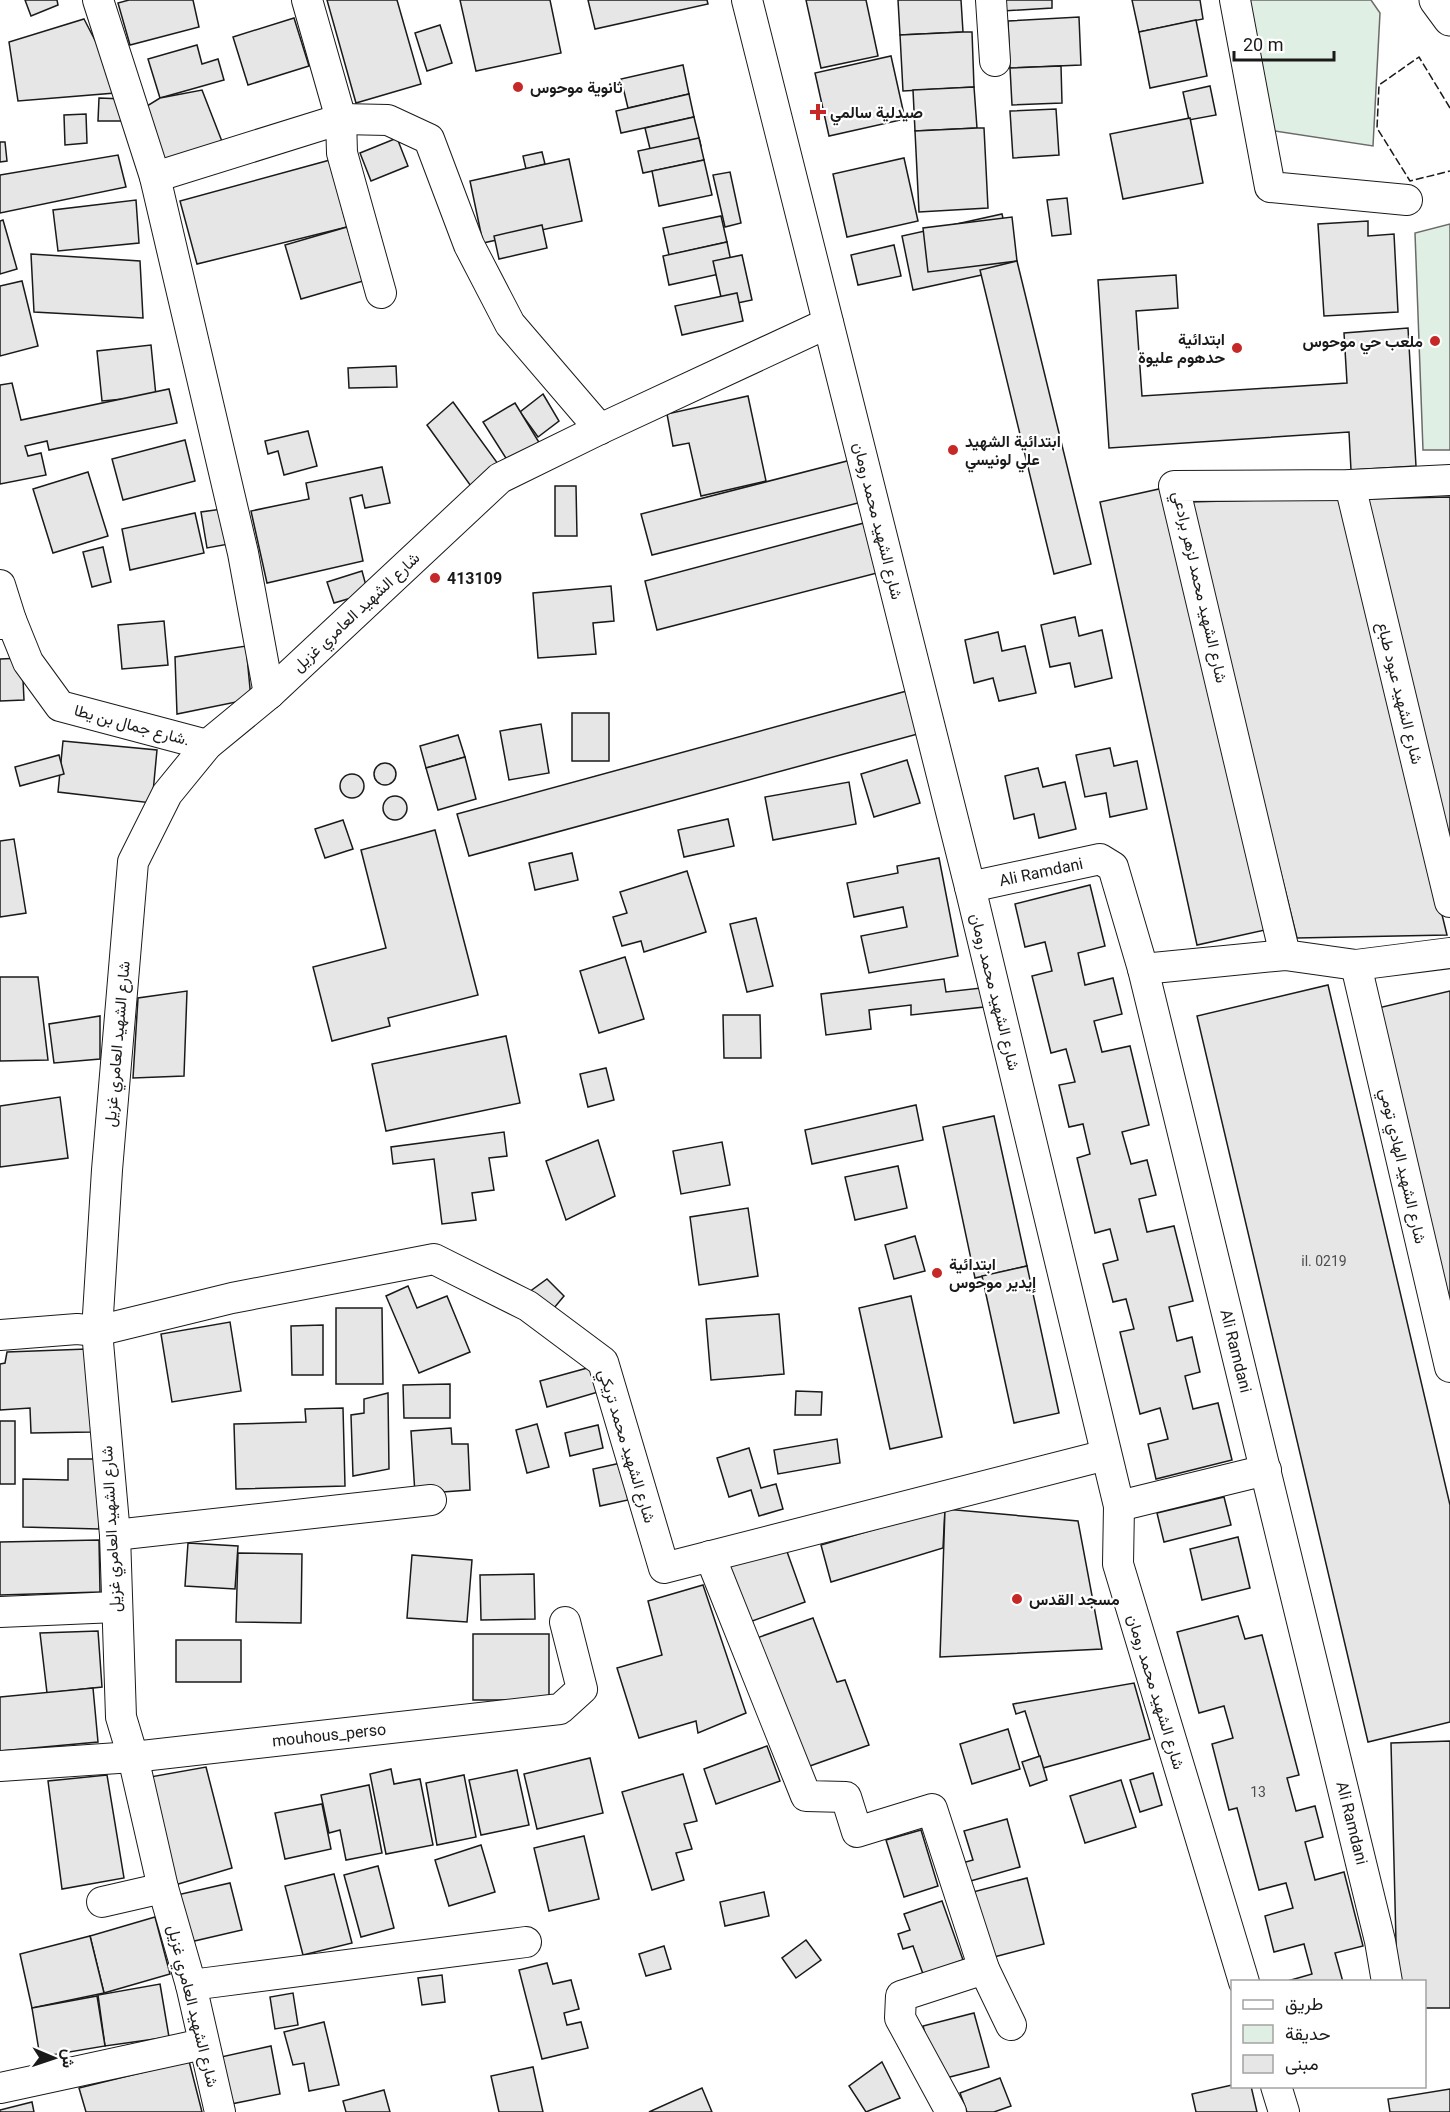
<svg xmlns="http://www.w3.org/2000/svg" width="1450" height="2112" viewBox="0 0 1450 2112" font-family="Roboto,Vazirmatn,sans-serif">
  <rect width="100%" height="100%" fill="#fff"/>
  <g fill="#e0efe3" stroke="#6a6a6a" stroke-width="1.5">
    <path d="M1244,0H1371L1380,13L1373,146L1268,130Z"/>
    <path d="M1450,224V450H1423L1415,233Z"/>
  </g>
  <g fill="#e6e6e6" stroke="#1a1a1a" stroke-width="1.5">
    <path d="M25,0H57L58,5L31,16Z"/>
    <path d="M129,0H193L199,27L130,45L118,3Z"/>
    <path d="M327,0H397L421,84L356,103Z"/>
    <path d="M460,0H550L561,53L476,71Z"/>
    <path d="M588,0H707L708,4L595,29Z"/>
    <path d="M806,0H866L878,56L821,68Z"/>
    <path d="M898,0H961L963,32L900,35Z"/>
    <path d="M1002,0H1052V8L1003,11Z"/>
    <path d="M1132,0H1200L1203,19L1139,32Z"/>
    <path d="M1079,17L1081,65L1010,68L1008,21Z"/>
    <path d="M294,18L309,66L248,85L233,37Z"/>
    <path d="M84,19L113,75L115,93L18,101L9,42Z"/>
    <path d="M1196,20L1207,76L1150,88L1139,32Z"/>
    <path d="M440,25L452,63L427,71L415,33Z"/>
    <path d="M963,32H972L974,87L903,91L900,35Z"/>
    <path d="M197,45L202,64L218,59L224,80L160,98L148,59Z"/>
    <path d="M891,56L905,119L829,136L815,73Z"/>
    <path d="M683,65L689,94L628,108L621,79Z"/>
    <path d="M1061,66L1062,103L1012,105L1010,68Z"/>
    <path d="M1210,86L1216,115L1189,120L1183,92Z"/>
    <path d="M974,87L977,128L915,131L913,90Z"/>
    <path d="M202,90L223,144L160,161L142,109L160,98Z"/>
    <path d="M689,94L694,117L621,133L616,111Z"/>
    <path d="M99,98L124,99V121H98Z"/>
    <path d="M1056,109L1059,155L1013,158L1010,111Z"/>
    <path d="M86,114L87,143L65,145L64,115Z"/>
    <path d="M694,117L701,146L652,157L645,128Z"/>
    <path d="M1190,118L1203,183L1123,199L1110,134Z"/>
    <path d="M977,128H984L988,208L919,212L915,131Z"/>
    <path d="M397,138L408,166L371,181L360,153Z"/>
    <path d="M699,138L704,160L643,173L638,151Z"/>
    <path d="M0,142H5L7,161L0,162Z"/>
    <path d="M542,152L545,164L526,169L523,156Z"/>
    <path d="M118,155L126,187L0,213V175Z"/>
    <path d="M904,158L918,221L847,237L833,174Z"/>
    <path d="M569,159L582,221L483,243L470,181Z"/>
    <path d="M330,160L347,227L197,264L180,201Z"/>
    <path d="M704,160L712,195L659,206L652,171Z"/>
    <path d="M730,172L741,223L725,227L713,175Z"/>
    <path d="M1067,198L1071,234L1052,236L1047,200Z"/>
    <path d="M136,200L139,243L58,251L53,210Z"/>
    <path d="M1002,214L1014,268L913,290L902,236Z"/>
    <path d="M721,216L727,242L669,255L663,228Z"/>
    <path d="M1012,217L1017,261L928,272L923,228Z"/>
    <path d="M3,220L17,269L0,274V221Z"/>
    <path d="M1368,221V236L1394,234L1398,312L1324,316L1318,224Z"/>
    <path d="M542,225L547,248L499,259L494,236Z"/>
    <path d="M347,227L363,281L301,299L285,245Z"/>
    <path d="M727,242L733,271L669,285L663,256Z"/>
    <path d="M894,245L901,276L858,285L851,255Z"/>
    <path d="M31,254L140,261L143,318L34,312Z"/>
    <path d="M742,255L752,300L723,306L713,261Z"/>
    <path d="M1017,261L1091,564L1054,574L980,270Z"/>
    <path d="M1176,275L1178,308L1136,311L1142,396L1347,383L1344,333L1408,328L1416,466L1351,470L1349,432L1109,448L1098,280Z"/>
    <path d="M22,281L38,346L0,356V286Z"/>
    <path d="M737,293L743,321L682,335L675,306Z"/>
    <path d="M151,345L156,396L102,401L97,351Z"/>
    <path d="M396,366L397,387L349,388L348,368Z"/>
    <path d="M12,383L21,420L169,389L177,423L49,450L47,441L25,446L28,456L41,453L46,475L0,484V385Z"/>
    <path d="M543,394L559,421L538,437L520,412Z"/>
    <path d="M748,396L766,481L701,496L689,443L673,446L667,414Z"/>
    <path d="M453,402L501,468L473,489L427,425Z"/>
    <path d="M515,403L540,444L509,463L483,422Z"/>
    <path d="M308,431L317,466L284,475L278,451L268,454L265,441Z"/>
    <path d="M185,440L195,481L123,500L112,459Z"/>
    <path d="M851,460L862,502L652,555L641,514Z"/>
    <path d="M382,467L390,503L365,508L362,495L350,498L363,561L267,583L251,511L309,499L306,483Z"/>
    <path d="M88,472L108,536L53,553L33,489Z"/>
    <path d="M555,486H576L577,536H555Z"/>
    <path d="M1168,487L1265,930L1197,945L1100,502Z"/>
    <path d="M1450,497V859L1360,499Z"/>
    <path d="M1340,498L1447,935L1297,938L1189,502Z"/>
    <path d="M222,509L229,544L207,548L201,512Z"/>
    <path d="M195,513L204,553L130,570L122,529Z"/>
    <path d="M864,523L877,573L657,630L645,581Z"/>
    <path d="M103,547L111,582L92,587L83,552Z"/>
    <path d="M362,571L368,593L334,603L327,582Z"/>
    <path d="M611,586L614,621L593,623L596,654L538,658L533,593Z"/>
    <path d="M1075,617L1079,636L1102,630L1112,678L1075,687L1070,663L1050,667L1041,625Z"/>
    <path d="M164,621L168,665L122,669L118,625Z"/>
    <path d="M998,632L1002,651L1025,646L1036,693L999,701L993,678L974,683L965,640Z"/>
    <path d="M246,646L251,699L177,714L175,657Z"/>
    <path d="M22,658L24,700L0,701V659Z"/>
    <path d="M914,689L925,732L469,856L457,814Z"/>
    <rect x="572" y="713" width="37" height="48"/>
    <path d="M541,724L549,773L509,780L500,731Z"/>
    <path d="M458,735L465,757L426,768L420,746Z"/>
    <path d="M63,741L157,750L152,803L58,792Z"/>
    <path d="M1110,748L1114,766L1137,761L1147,809L1110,817L1106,793L1085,797L1076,755Z"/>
    <path d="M59,755L64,774L20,786L15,767Z"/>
    <path d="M465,757L476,799L438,810L426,768Z"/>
    <path d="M907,760L920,803L874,817L861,774Z"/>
    <circle cx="385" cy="774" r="11"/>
    <path d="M1038,768L1043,787L1065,782L1076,829L1039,838L1034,814L1014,819L1005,776Z"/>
    <circle cx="352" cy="786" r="12"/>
    <path d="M849,782L856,824L773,840L765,797Z"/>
    <circle cx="395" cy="808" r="12"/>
    <path d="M728,819L734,846L684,857L678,830Z"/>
    <path d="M343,820L353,849L325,858L315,829Z"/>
    <path d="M435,830L478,995L388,1018L390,1026L332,1041L313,967L386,948L361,850Z"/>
    <path d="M14,839L26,913L0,917V841Z"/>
    <path d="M572,853L578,880L535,890L529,863Z"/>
    <path d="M939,858L958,956L869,973L861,936L907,927L903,907L854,917L847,883L898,873L897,866Z"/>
    <path d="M687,871L706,932L644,952L641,941L622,946L613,917L627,913L620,892Z"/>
    <path d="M1090,885L1105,946L1078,953L1085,985L1113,978L1122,1014L1094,1021L1102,1052L1130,1046L1149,1125L1122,1132L1131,1164L1147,1160L1156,1195L1139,1199L1147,1232L1174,1226L1193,1301L1169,1307L1177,1341L1192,1337L1200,1372L1185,1376L1193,1409L1218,1403L1232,1460L1156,1479L1148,1444L1168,1439L1160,1408L1140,1414L1120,1332L1134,1329L1126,1299L1113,1302L1103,1264L1118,1260L1110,1229L1095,1233L1077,1158L1090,1154L1083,1124L1069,1127L1059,1085L1075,1082L1066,1049L1051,1053L1032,976L1052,971L1045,942L1025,947L1015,904Z"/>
    <path d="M756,918L773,986L747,992L730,924Z"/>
    <path d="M625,957L644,1019L599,1033L580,971Z"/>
    <path d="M0,977H38L48,1060L0,1061Z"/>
    <path d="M944,979L946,992L981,988L984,1007L911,1015V1005L869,1010L871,1029L826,1035L821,994Z"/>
    <path d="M1328,985L1450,1505V1722L1368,1742L1197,1016Z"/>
    <path d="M187,991L184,1076L133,1078L138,998Z"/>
    <path d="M1450,991V1313L1378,1008Z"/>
    <path d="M723,1015H760L761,1058H724Z"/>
    <path d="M100,1016V1059L54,1063L49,1024Z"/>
    <path d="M506,1036L520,1103L386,1131L372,1064Z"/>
    <path d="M606,1068L614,1100L588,1107L580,1074Z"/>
    <path d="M60,1097L68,1158L0,1167V1106Z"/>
    <path d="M916,1105L923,1140L812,1164L805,1130Z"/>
    <path d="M994,1116L1027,1266L975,1278L943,1127Z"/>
    <path d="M504,1132L507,1156L489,1158L494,1190L472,1193L476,1220L442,1224L434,1159L393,1164L391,1147Z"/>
    <path d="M598,1140L615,1196L566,1220L546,1161Z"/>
    <path d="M722,1142L730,1185L681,1194L673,1151Z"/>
    <path d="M898,1166L907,1208L855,1220L845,1177Z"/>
    <path d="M748,1208L758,1276L699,1285L690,1217Z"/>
    <path d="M915,1236L925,1271L894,1279L885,1245Z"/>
    <path d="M1027,1266L1059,1413L1014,1423L982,1276Z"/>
    <path d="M547,1279L564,1296L549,1314L525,1295Z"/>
    <path d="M408,1286L417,1308L447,1296L470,1352L419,1373L386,1296Z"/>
    <path d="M911,1296L942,1437L890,1449L859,1308Z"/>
    <path d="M336,1308H382L383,1384H336Z"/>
    <path d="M779,1314L784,1374L711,1380L706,1319Z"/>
    <path d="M230,1322L241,1391L172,1402L161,1334Z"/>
    <path d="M323,1325V1375H292L291,1326Z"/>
    <path d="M87,1349L92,1432L31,1433L30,1408L0,1410V1364L5,1363L7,1352Z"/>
    <path d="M591,1367L598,1392L547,1407L540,1381Z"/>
    <path d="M450,1384V1418H404L403,1385Z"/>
    <path d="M796,1391L822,1392L821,1415H795Z"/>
    <path d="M388,1393L389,1469L353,1476L351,1415L364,1413V1399Z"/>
    <path d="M343,1408L345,1486L236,1489L234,1424L306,1422L305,1409Z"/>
    <rect x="0" y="1421" width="15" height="63"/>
    <path d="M537,1424L549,1467L527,1473L516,1430Z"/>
    <path d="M598,1425L603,1448L570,1456L565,1433Z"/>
    <path d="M451,1428L452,1444H468L470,1490L415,1494L411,1431Z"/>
    <path d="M837,1439L840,1463L778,1474L774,1450Z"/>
    <path d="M749,1448L761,1488L776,1484L783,1509L759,1516L751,1490L729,1497L717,1458Z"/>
    <path d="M68,1459H99V1529L23,1527V1479L68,1480Z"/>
    <path d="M621,1463L628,1500L600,1506L593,1469Z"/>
    <path d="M1224,1497L1231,1525L1164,1542L1157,1513Z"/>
    <path d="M945,1509L943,1548L831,1582L821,1545Z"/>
    <path d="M945,1509L1078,1521L1102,1649L940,1657Z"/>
    <path d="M1238,1537L1250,1588L1202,1600L1190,1549Z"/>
    <path d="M99,1540L100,1592L0,1595V1542Z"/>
    <path d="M188,1543L238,1546L235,1589L185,1586Z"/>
    <path d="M785,1546L805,1602L744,1624L724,1568Z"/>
    <path d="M238,1553L302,1554L301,1623L236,1622Z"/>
    <path d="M412,1555L472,1560L467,1622L407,1618Z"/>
    <path d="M534,1574L535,1619L481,1620L480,1575Z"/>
    <path d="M703,1585L746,1713L698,1733L696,1721L639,1738L617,1668L662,1655L648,1601Z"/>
    <path d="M1238,1616L1245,1639L1262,1635L1299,1775L1287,1778L1296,1811L1315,1806L1323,1837L1305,1842L1315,1880L1344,1872L1363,1946L1335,1953L1343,1982H1284L1312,1974L1304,1944L1274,1952L1265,1916L1293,1908L1286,1883L1259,1890L1237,1808L1229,1810L1212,1744L1233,1738L1224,1706L1199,1713L1177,1632Z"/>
    <path d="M813,1618L837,1682L845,1680L869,1745L807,1767L754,1639Z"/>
    <path d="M98,1631L102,1687L47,1693L40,1633Z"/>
    <rect x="473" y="1634" width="76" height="66"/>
    <rect x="176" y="1640" width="65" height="42"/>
    <path d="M1134,1683L1150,1739L1043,1768L1025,1711L1016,1714L1013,1704Z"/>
    <path d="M93,1688L98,1742L0,1751V1697Z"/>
    <path d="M1008,1729L1020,1769L972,1784L960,1744Z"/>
    <path d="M1450,1741V2008H1424V1982H1397L1391,1743Z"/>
    <path d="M767,1746L780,1781L716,1804L704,1769Z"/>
    <path d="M1040,1756L1047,1780L1030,1786L1022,1762Z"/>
    <path d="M590,1758L603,1813L537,1829L524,1774Z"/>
    <path d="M206,1767L232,1868L175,1885L150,1777Z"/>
    <path d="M391,1769L394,1784L420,1779L433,1845L386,1854L370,1774Z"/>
    <path d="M517,1770L529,1825L481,1835L469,1780Z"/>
    <path d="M1153,1773L1162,1805L1140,1812L1130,1780Z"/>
    <path d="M683,1774L697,1821L684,1824L692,1849L676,1853L684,1880L652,1890L622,1792Z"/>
    <path d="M107,1775L124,1878L62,1889L48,1781Z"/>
    <path d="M464,1775L476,1837L437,1845L426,1783Z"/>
    <path d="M1121,1780L1136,1827L1085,1843L1070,1796Z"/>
    <path d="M369,1785L382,1853L346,1860L340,1830L329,1833L321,1795Z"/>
    <path d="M322,1804L331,1849L285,1859L275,1813Z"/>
    <path d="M1007,1819L1020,1867L960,1884L955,1865L973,1860L964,1831Z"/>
    <path d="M921,1830L938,1886L904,1897L886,1840Z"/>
    <path d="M584,1836L599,1899L549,1911L534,1848Z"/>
    <path d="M481,1845L495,1892L449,1906L435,1860Z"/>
    <path d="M378,1866L394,1928L361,1937L344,1875Z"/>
    <path d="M334,1874L352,1943L303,1955L285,1886Z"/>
    <path d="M1027,1878L1044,1944L990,1958L973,1892Z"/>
    <path d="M230,1883L242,1930L190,1942L177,1895Z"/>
    <path d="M764,1892L769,1916L725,1926L720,1902Z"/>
    <path d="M942,1901L963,1960L923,1974L913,1946L903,1949L898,1934L910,1930L904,1914Z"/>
    <path d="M155,1917L170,1974L104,1993L90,1936Z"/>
    <path d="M90,1936L104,1993L32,2008L20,1954Z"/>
    <path d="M806,1940L821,1960L796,1978L782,1958Z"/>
    <path d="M664,1946L671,1969L646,1976L639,1954Z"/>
    <path d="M547,1963L553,1984L571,1980L579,2009L564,2013L567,2025L581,2022L588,2048L542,2059L519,1970Z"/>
    <path d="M442,1975L445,2002L422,2005L418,1978Z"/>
    <path d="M160,1984L169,2037L105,2046L98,1995Z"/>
    <path d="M293,1993L298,2025L275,2029L270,1997Z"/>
    <path d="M97,1996L105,2046L40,2057L32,2008Z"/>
    <path d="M974,2013L989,2067L938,2080L923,2026Z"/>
    <path d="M324,2022L339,2085L309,2091L304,2063L293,2065L284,2032Z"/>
    <path d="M271,2046L280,2094L231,2104L221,2057Z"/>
    <path d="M189,2061L202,2112H86L79,2088Z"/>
    <path d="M882,2062L900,2098L866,2112L849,2086Z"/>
    <path d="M533,2067L543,2112H499L491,2076Z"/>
    <path d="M1000,2078L1011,2106L994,2112H967L960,2093Z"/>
    <path d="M1232,2085L1251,2086L1257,2112H1196L1192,2094Z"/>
    <path d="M702,2088L712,2112H649Z"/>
    <path d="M1450,2089V2112H1390L1388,2099Z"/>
    <path d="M384,2090L390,2112H346L343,2101Z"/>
    <path d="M32,2102L34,2112H0V2110Z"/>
  </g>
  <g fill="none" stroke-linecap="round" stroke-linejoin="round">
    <defs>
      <g id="street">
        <path d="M98,0L155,177L243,553L269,694"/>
        <path d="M307,0L341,119L342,153L381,293"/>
        <path d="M747,0L970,887L1119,1506L1118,1564L1244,1982"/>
        <path d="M991,0L995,61"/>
        <path d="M1235,0L1270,187L1407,200"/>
        <path d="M155,177L341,119L388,120L429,139L469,245L510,324L600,429"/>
        <path d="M1350,485L1450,902"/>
        <path d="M0,585L11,620"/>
        <path d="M0,624L11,620L28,662L60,706L207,745"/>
        <path d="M970,887L1100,859L1113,867L1143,969L1380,1941L1387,1982"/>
        <path d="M1285,955L1174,486L1350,485L1450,480"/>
        <path d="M1356,965L1450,1367"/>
        <path d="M1143,969L1285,955L1356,965L1450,953"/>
        <path d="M0,1335L77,1329L97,1331L232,1298L434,1259L528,1306L603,1362L664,1568L1106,1455"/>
        <path d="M1119,1506L1266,1470"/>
        <path d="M115,1535L431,1500"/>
        <path d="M710,1556L806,1796L846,1797L857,1832L932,1809L984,1969L1011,2025"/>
        <path d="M0,1612L116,1607"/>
        <path d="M0,1766L133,1757L560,1709L582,1689L565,1622"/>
        <path d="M102,1902L163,1888"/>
        <path d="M191,1985L526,1942"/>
        <path d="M1276,2086L1284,2112"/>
        <path d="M0,2088L203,2044"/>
        <path d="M220,2112L191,1985L163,1888L133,1757L121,1717L115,1535L97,1331L107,1170L133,862L167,794L207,745L269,694L500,478L600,429L828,323"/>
        <path d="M951,2112L900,2018L901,1996L984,1969"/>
      </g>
      <path id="highway" d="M1436,0L1450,19"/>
    </defs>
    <use href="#street" stroke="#1a1a1a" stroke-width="32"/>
    <use href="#highway" stroke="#1a1a1a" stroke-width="35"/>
    <use href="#street" stroke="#fff" stroke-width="30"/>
    <use href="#highway" stroke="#fff" stroke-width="33"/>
    <path stroke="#1a1a1a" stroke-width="1.5" stroke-dasharray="8 3" stroke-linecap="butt" d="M1450,108L1419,57L1379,85L1377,128L1410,181L1450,171"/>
  </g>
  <g fill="#c62828" stroke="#fff" stroke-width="2">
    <circle cx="518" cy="87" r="6"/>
    <path d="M815 103h6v6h6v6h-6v6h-6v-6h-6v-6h6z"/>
    <circle cx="1435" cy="341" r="6"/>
    <circle cx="1237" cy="348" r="6"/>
    <circle cx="953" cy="450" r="6"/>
    <circle cx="435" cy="578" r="6"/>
    <circle cx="937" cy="1273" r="6"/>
    <circle cx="1017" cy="1599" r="6"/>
  </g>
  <g text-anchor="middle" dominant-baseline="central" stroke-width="4.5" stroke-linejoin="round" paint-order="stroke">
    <g font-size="14" fill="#4d4d4d">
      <text x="1324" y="1261">il. 0219</text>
      <text x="1258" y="1792">13</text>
    </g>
    <g font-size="16" font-weight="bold" fill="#1a1a1a" stroke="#fff" text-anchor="start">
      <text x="530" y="87">ثانوية موحوس</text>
      <text x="830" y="112">صيدلية سالمي</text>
      <text x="1225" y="339" text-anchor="end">ابتدائية<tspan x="1225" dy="18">حدهوم عليوة</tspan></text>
      <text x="1423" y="341" text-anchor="end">ملعب حي موحوس</text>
      <text x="965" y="441">ابتدائية الشهيد<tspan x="965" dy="18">علي لونيسي</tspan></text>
      <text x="447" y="578">413109</text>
      <text x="949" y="1264">ابتدائية<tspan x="949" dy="18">إيدير موحوس</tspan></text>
      <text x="1029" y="1599">مسجد القدس</text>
    </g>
    <g font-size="16" fill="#1a1a1a" stroke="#fff">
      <text transform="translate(878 521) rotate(76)">شارع الشهيد محمد رومان</text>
      <text transform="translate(1200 587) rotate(77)">شارع الشهيد محمد لزهر برادعي</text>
      <text transform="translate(356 612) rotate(-43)">شارع الشهيد العامري غزيل</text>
      <text transform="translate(1400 693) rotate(76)">شارع الشهيد عبود طباع</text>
      <text transform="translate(132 725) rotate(15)">شارع جمال بن يطا.</text>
      <text transform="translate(1041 872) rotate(-12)">Ali Ramdani</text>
      <text transform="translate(995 992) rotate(76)">شارع الشهيد محمد رومان</text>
      <text transform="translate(117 1044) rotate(-85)">شارع الشهيد العامري غزيل</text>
      <text transform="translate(1403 1166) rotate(77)">شارع الشهيد الهادي تومي</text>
      <text transform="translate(1236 1351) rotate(76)">Ali Ramdani</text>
      <text transform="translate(627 1446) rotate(73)">شارع الشهيد محمد تريكي</text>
      <text transform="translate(111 1529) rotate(-93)">شارع الشهيد العامري غزيل</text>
      <text transform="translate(1156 1692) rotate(73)">شارع الشهيد محمد رومان</text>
      <text transform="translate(329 1735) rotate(-6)">mouhous_perso</text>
      <text transform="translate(1352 1823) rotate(76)">Ali Ramdani</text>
      <text transform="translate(193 2006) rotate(76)">شارع الشهيد العامري غزيل</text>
    </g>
  </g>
  <rect x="1231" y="1980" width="195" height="108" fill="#ffffff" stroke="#a3a3a3" stroke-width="1.5"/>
  <rect x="1243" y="2000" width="30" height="9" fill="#ffffff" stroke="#a3a3a3" stroke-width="1.5"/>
  <text x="1285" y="2010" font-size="18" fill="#1a1a1a">طريق</text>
  <rect x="1243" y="2025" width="30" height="18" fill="#e0efe3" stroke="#a3a3a3" stroke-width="1.5"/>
  <text x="1285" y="2040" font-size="18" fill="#1a1a1a">حديقة</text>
  <rect x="1243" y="2055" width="30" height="18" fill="#e6e6e6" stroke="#a3a3a3" stroke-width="1.5"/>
  <text x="1285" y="2070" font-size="18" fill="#1a1a1a">مبنى</text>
  <g transform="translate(54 2058) rotate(92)" stroke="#ffffff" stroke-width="4.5" paint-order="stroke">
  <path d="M0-4.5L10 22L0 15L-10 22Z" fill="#1a1a1a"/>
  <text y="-9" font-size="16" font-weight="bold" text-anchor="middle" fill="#1a1a1a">ش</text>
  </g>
  <path d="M1234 51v9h100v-9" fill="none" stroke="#1a1a1a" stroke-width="3"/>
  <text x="1243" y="51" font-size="18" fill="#1a1a1a" stroke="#ffffff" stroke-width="4.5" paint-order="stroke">20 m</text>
</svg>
